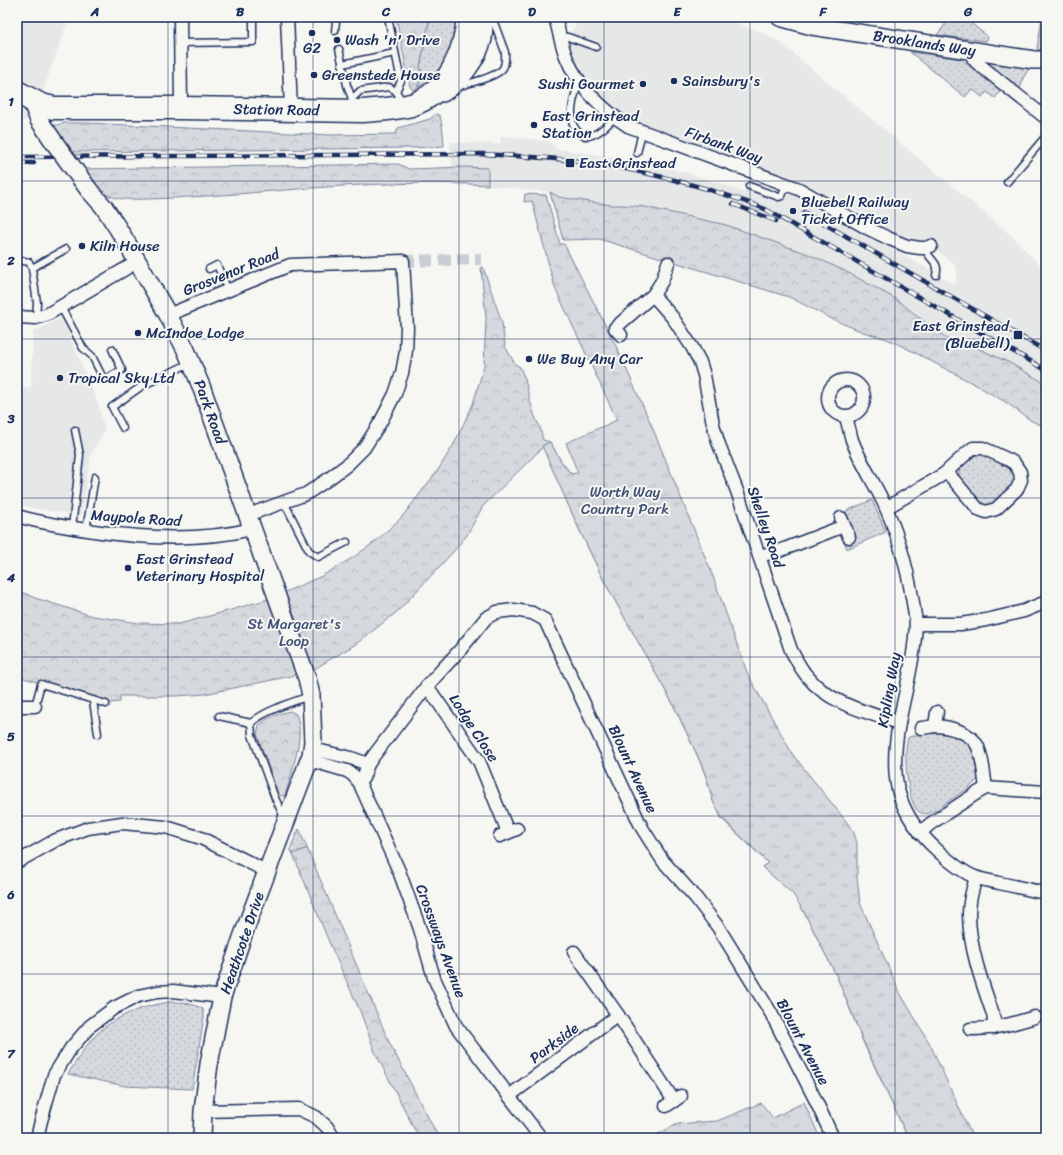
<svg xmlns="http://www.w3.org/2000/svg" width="1063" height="1155" viewBox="0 0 1063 1155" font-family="Sriracha,sans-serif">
  <defs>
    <pattern id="grass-dots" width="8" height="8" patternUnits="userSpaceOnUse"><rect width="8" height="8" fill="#d6d9dd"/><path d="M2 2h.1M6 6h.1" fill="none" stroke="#b7bbc0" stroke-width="1.8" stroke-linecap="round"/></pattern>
    <pattern id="forest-crowns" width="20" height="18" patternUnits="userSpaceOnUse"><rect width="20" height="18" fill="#d6d9dd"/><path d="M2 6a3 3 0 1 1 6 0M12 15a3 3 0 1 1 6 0" fill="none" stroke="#b7bbc0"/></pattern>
    <pattern id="park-tufts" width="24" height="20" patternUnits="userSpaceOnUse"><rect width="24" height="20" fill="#d6d9dd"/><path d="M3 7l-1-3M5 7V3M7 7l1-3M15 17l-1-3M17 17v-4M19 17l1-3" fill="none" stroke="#b7bbc0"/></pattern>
  </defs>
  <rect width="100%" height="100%" fill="#f6f6f2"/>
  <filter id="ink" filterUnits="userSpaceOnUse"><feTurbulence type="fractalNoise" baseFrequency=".025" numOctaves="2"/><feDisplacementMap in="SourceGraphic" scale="8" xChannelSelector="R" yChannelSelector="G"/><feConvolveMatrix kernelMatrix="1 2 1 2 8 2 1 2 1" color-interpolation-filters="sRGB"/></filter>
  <g filter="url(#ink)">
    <g fill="#e6e7e7">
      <path d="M17,17H69L43,91L32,96L30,120L17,121Z"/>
      <path d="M578,17H721L763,33L778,41L1013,237L1046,272V425L1038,424L1030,420L1007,403L976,385L912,351L887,339L863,332L834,320L789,297L599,239L563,240L549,192L493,186L488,185L454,183L450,142L500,144L501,136L549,141L557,149L625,159L655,165L690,174L728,186L744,193L749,178L784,190V195L793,194L802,197L954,284L956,280L957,274L956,268L953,263L924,241L911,239L896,234L801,181L727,156L632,120L615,110L597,93L599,84L581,74L577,67L569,48L572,30L574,29Z"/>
      <path d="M64,316L70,338L97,401L105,430L91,454L81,515L36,509L17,504V386L31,388L33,330L40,329Z"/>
    </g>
    <g fill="url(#grass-dots)" stroke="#78849e">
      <path d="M430,17H462L458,43L437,76L418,87L422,73L420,67Z"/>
      <path d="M951,17H963L987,36L988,38L986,41L937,35Z"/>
      <path d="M910,52L961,59L1001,91L995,98L987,92L982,97L972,89L965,97Z"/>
      <path d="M988,61L1030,67L1023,78L1020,89L987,63V62Z"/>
      <path d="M980,452L1009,466L1014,473L1015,479L1014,484L994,505L983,507L959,479C957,465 968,456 980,452Z"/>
      <path d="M872,500L886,532L847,549L844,541L855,537L846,514V511Z"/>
      <path d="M933,731C968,735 977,743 978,779L970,787L936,810C930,813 924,816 918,811C907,801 903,752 908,738L909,737Z"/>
      <path d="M299,829L307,848L293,854L290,849Z"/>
      <path d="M170,1002C182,1002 192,1003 203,1009L204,1017L192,1089L125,1086L68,1074C76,1062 83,1049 93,1038C113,1016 142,1006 170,1002Z"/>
    </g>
    <g fill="url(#forest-crowns)" stroke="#78849e">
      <path d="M396,17H430L420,67L422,73L418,87L413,90L410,87Z"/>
      <path d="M436,114L440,116L443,132L444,146L412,148L70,152L52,126L65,123H86L330,135L396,134L398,128L430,119Z"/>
      <path d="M398,164L409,169L465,167L488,168V185C404,180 320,187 237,194C207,196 178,198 149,199C136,199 122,201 110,196C98,192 90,178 82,169Z"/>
      <path d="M550,192L559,197L571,199L611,205H623L645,207L726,225L808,254L845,271L896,299L935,330L948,339L975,347L1010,363L1046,384V425L1038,424L1030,420L1007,403L976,385L912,351L887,339L863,332L834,320L789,297L599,239L563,240Z"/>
      <path d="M481,267H483L502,323L505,346L515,364L520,367L525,379L530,401L535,417L540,427L543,440L550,442L561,461L571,474L929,1138H908L864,1044L837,977L805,914L794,894L762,867L768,863L722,819L713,801L706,777L699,759L673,704L604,581L579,529L543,447L483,506L467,535L453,552L398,611L356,644L301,677L296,675L205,694L176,696H120V702L108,703L17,676V590L35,598L93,616L139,623L179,624L213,615L269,599L322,576L354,557L376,541L402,517L438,470L454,444L473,404L484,366L486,318Z"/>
      <path d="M290,711L296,714C305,734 293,767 287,789L285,795L281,796L278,794L257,734L259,725C268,717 278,714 290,711Z"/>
      <path d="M307,848L389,1042L439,1138H419L375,1052L360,1011L329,942L293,854Z"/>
    </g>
    <g fill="url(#park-tufts)" stroke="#78849e">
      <path d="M1042,17H1046V50L1037,49Z"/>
      <path d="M525,194L546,195L560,244H564L617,348L651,424L712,574L748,675L793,755L846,821L854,833L857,843V877L860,903L900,993L930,1044L971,1134V1138H908L864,1043L837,977L805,914L793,894L762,867L768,863L722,818L713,801L706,776L699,759L673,704L604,581L579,529L542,446L550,442L561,461L571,474L578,473L566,443L617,420L555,288L532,201L524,202Z"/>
      <path d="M804,1102L820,1138H651L677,1124L717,1121L761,1103L773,1118Z"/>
    </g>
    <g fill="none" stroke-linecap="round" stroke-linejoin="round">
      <path stroke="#caced4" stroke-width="12" stroke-dasharray="12 6" stroke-linecap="butt" d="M403,261L481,259"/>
      <defs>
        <g id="lane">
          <path d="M388,17L401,81L396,91"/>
          <path d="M335,31L336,22L338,17"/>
          <path d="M560,37H568L596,47"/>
          <path d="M180,43L253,42V17"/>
          <path d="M339,49L347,85L352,99"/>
          <path d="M342,64L395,53"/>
          <path d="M580,81C575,92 571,106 572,118C572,123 574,128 578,132C589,144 607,126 614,118"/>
          <path d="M460,86C470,83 499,76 503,68C506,63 505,57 505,52L492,17"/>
          <path d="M348,107L352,99L360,91L389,87L396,91L403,103"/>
          <path d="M637,153L642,132"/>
          <path d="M1007,182L1046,136"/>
          <path d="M749,186L779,197L782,196L786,185"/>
          <path d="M925,248C927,251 928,255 930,257C935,263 939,266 936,275"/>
          <path d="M17,260L29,262L32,268L37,303L36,318"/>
          <path d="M32,268L66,249"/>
          <path d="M209,269L217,265L228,290"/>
          <path d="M61,307L83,348L92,356L104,380L122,370L112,349"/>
          <path d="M123,428L112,407L142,386L190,363"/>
          <path d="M284,502L309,551L318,557L347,542"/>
          <path d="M72,528L80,455L75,430"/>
          <path d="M86,530L95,477"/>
          <path d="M93,701L98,734"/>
          <path d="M35,706L41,684L106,704"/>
          <path d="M219,716L251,723"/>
          <path d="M284,817L275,798L252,735L251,723C264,711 292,702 310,696"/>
        </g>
        <g id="street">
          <path d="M180,17L181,108"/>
          <path d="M287,17L291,110"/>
          <path d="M555,17C559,31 561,45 567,59C578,86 603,110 628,126L799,189L867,228L890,239L907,246L920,248H925L931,246"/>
          <path d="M974,50L973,58L976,62L1046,118"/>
          <path d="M653,295L673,318L692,347L700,362L704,375L713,424L718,442L737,491L791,650C796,659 800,668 807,676C829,704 867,712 899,723"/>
          <path d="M168,315L290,265L403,261L407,328L406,351L402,373L395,394L380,423L364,448L347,465L327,480L306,494L248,515"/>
          <path d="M17,317L36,318L48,314L137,262"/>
          <path d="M621,335L615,328L653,295L662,281L668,263"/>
          <circle cx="846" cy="398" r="18"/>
          <path d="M846,417C848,424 850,433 852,440C861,464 876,485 886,508C901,542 910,579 915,616C917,626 915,635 914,646C911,672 904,697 899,723C889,778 896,813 938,851C949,861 962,872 975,877C982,880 991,881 999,883C1014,886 1030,890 1046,893"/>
          <path d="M886,508L944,474L968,452L973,448H983L1009,460L1014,463L1020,472L1021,480L1017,489L996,509L986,512L978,509L947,472"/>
          <path d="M17,516C45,524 72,528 101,532C151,539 202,541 252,529"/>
          <path d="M841,518L849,537"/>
          <path d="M759,556L779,551L844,526"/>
          <path d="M917,624H961L986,620L1024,611L1046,602"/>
          <path d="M427,686L479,761L508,832"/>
          <path d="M17,706H35"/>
          <path d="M935,726L937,712"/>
          <path d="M921,728C926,728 931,726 936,726C950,727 970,732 977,745C983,756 984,776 986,788"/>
          <path d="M368,764L351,758L321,751L311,755L316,762L347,771L353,775L359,782L399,871L420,929L434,978L456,1026L541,1138"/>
          <path d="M359,782L363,778L368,764L375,754L427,686L460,650L486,618L497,612L514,610L532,613L545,620L642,828L663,861L696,898L718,927L771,1013L814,1097L833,1138"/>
          <path d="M920,833L930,824L977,793L986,788L1046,792"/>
          <path d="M500,836L517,829"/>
          <path d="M17,862L56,840L88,828L122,823L166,827L201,838L268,872"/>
          <path d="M976,878C972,890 969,901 969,914C969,947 982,983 993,1014L994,1020L993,1028"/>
          <path d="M574,952L618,1015L674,1101"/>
          <path d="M970,1029C996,1029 1011,1024 1035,1017"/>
          <path d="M509,1096L618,1015"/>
          <path d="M666,1106L681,1096"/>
          <path d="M203,1111L299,1109L316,1117L327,1127L334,1138"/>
          <path d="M37,1138L41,1121L54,1075L71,1048L90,1026L114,1008L138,996L157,992L173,991L222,997"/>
        </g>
        <g id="secondary">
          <path id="s1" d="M780,17L812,26L1034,60H1046"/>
          <path d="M443,93C461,81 477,60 483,39C484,32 484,24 484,17"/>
          <path d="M31,100L39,120L54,142"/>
          <path id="s2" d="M89,190L104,207L117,227L128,245L168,315L186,350L201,386L281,608L307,678L311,695L313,742L311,755L243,935L222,997L209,1064L203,1111L202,1138"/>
        </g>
        <g id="highway">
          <path id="s3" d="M17,92L41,105L54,108H181L362,111C378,110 395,109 411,105C449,93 465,52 468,17"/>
        </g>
      </defs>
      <use href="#lane" stroke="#1b2f5e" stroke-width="9"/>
      <use href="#street" stroke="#1b2f5e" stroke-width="15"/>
      <use href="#secondary" stroke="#1b2f5e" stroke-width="20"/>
      <use href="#highway" stroke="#1b2f5e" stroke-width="25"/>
      <use href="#lane" stroke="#f6f6f2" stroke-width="6"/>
      <use href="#street" stroke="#f6f6f2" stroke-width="12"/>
      <use href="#secondary" stroke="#f6f6f2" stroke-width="17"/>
      <use href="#highway" stroke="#f6f6f2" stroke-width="22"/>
      <defs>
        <g id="rail">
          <path d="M17,157L482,154C522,156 561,158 600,164C656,174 712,188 765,209L1046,370"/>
          <path d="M17,163H34"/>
          <path d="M733,204L776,221"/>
          <path d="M804,212L1046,351"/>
        </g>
      </defs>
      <use href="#rail" stroke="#1b2f5e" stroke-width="4.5"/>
      <use href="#rail" stroke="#f6f6f2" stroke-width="3" stroke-dasharray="9" stroke-linecap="butt"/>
      <defs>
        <path id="secondary-bridge" d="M54,142L89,190"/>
      </defs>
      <use href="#secondary-bridge" stroke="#1b2f5e" stroke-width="20" stroke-linecap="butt"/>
      <use href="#secondary-bridge" stroke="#f6f6f2" stroke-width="17"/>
    </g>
  </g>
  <path fill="none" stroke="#1b2f5e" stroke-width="1" stroke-opacity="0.55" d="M168,17V1138M313,17V1138M459,17V1138M604,17V1138M750,17V1138M895,17V1138M17,181H1046M17,339H1046M17,498H1046M17,657H1046M17,816H1046M17,974H1046"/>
  <g fill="#1b2f5e" stroke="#f6f6f2" stroke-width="1.5">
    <circle cx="312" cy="33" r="4"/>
    <circle cx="337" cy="40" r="4"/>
    <circle cx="314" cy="75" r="4"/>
    <circle cx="674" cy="81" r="4"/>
    <circle cx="643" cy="84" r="4"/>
    <circle cx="534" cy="125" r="4"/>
    <rect x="565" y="158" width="10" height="10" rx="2"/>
    <circle cx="793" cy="211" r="4"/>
    <circle cx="82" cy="246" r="4"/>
    <circle cx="138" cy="333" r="4"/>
    <rect x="1013" y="330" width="10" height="10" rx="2"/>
    <circle cx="529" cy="359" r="4"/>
    <circle cx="60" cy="378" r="4"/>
    <circle cx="128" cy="568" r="4"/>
  </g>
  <g text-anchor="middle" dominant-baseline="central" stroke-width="4" stroke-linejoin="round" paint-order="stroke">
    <g font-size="15" fill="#1b2f5e" stroke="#f6f6f2" text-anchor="start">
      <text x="345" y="40">Wash 'n' Drive</text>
      <text x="312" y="48" text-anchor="middle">G2</text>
      <text x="322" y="75">Greenstede House</text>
      <text x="682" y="81">Sainsbury's</text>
      <text x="635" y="84" text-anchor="end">Sushi Gourmet</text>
      <text x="542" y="116">East Grinstead<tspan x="542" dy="17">Station</tspan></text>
      <text x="579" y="163">East Grinstead</text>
      <text x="801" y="202">Bluebell Railway<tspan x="801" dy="17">Ticket Office</tspan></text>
      <text x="90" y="246">Kiln House</text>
      <text x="1009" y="326" text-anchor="end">East Grinstead<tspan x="1009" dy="17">(Bluebell)</tspan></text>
      <text x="146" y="333">McIndoe Lodge</text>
      <text x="537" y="359">We Buy Any Car</text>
      <text x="68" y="378">Tropical Sky Ltd</text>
      <text x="136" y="559">East Grinstead<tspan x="136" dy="17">Veterinary Hospital</tspan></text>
    </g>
    <g font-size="15" fill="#1b2f5e" stroke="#f6f6f2">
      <text stroke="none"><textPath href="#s1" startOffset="147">Brooklands Way</textPath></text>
      <text stroke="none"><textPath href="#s3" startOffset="263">Station Road</textPath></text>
      <text transform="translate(724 145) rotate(20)">Firbank Way</text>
      <text transform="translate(231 272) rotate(-22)">Grosvenor Road</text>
      <text stroke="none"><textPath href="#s2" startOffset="254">Park Road</textPath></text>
      <text transform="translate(136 518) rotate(4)">Maypole Road</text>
      <text transform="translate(766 527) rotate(71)">Shelley Road</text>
      <text transform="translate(889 690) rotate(-80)">Kipling Way</text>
      <text transform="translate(474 728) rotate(57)">Lodge Close</text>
      <text transform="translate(633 769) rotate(65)">Blount Avenue</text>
      <text transform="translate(441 941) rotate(70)">Crossways Avenue</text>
      <text transform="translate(242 943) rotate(-71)">Heathcote Drive</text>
      <text transform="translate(803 1042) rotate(62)">Blount Avenue</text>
      <text transform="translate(554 1043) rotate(-37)">Parkside</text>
    </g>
    <g font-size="15" fill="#405177" stroke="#f6f6f2">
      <text x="625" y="492">Worth Way<tspan x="625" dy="17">Country Park</tspan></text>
      <text x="294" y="624">St Margaret's<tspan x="294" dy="17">Loop</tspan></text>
    </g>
  </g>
  <rect width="1063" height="1155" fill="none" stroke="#f6f6f2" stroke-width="44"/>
  <rect x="22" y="22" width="1019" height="1111" fill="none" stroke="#1b2f5e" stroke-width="1.5"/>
  <g font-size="13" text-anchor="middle" font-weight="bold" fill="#1b2f5e">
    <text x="95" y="16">A</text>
    <text x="240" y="16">B</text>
    <text x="386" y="16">C</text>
    <text x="532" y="16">D</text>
    <text x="677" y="16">E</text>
    <text x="823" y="16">F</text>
    <text x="968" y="16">G</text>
    <text x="11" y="106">1</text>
    <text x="11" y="265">2</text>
    <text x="11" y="423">3</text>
    <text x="11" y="582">4</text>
    <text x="11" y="741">5</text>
    <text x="11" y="899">6</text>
    <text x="11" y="1058">7</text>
  </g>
</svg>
